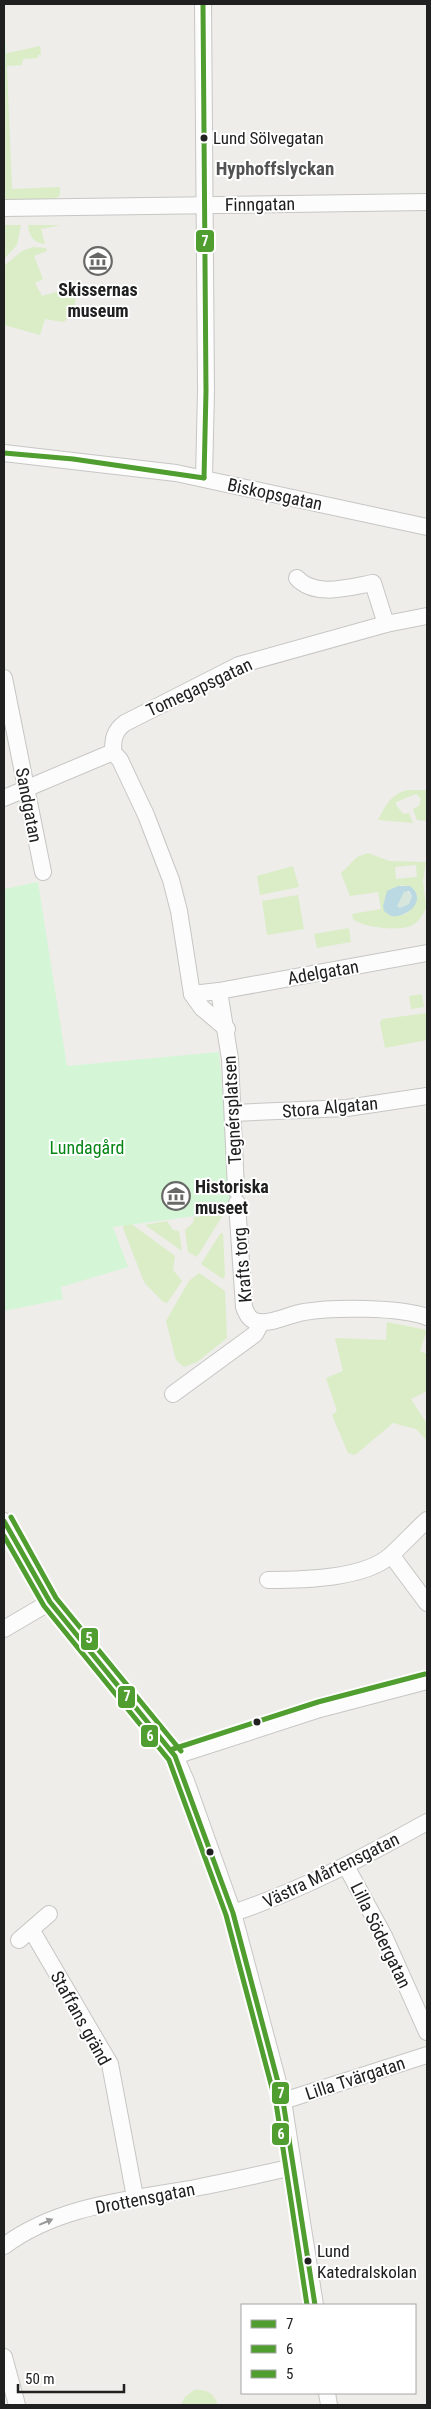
<svg xmlns="http://www.w3.org/2000/svg" width="431" height="2409" viewBox="0 0 431 2409" font-family="'Roboto Condensed',sans-serif">
  <rect width="100%" height="100%" fill="#eeede9"/>
  <g fill="#daedc6" fill-rule="evenodd">
    <path d="M40,46L41,55H38V58L23,59L22,65L7,66L12,189L60,187V195L55,199L6,201H4V54Z"/>
    <path d="M4,225H21L17,245L4,259Z"/>
    <path d="M28,225H61L41,229L45,244C33,243 29,235 28,225Z"/>
    <path d="M33,247L46,248L47,251L34,256L43,279L35,283L42,296L63,290H76L75,305L71,317L63,322L45,319L40,335L4,325V266L22,251Z"/>
    <path d="M407,790H427V821L417,820L413,809L419,806L421,799L416,794L396,802V805L403,814L409,813L413,823L378,820C386,805 390,795 407,790Z"/>
    <path d="M368,853L389,861L426,862L423,881L426,907C424,914 418,923 411,926C398,931 364,928 353,919L352,914L381,909L378,892L350,896L341,873L357,857ZM416,865L417,877L396,879L395,867ZM402,885L413,888L416,903L406,914L396,916L384,901L388,893Z"/>
    <path d="M293,866L299,887L260,895L257,876Z"/>
    <path d="M298,895L304,929L267,935L262,901Z"/>
    <path d="M349,928L351,942L317,948L314,934Z"/>
    <path d="M422,994L424,1007L411,1009L409,996Z"/>
    <path d="M427,1013V1040L385,1048L380,1023L382,1019Z"/>
    <path d="M222,1214L221,1218L197,1257L188,1252L185,1230L193,1223L194,1217Z"/>
    <path d="M167,1221L173,1230L179,1231L182,1251L145,1225Z"/>
    <path d="M130,1223L175,1256L173,1270L182,1281L167,1303L163,1302L144,1282L123,1228L124,1224Z"/>
    <path d="M223,1233L225,1275L223,1279L201,1264L220,1234Z"/>
    <path d="M199,1273L225,1291L227,1338L197,1362L184,1367L176,1360L166,1321L189,1281Z"/>
    <path d="M387,1322L427,1330L420,1351L427,1354V1391L411,1399L427,1424V1441L416,1429L393,1423L355,1455L348,1453L332,1415L337,1411L326,1378L343,1371L335,1338L386,1340Z"/>
    <path d="M194,2390C206,2389 214,2393 218,2405H181L185,2397Z"/>
  </g>
  <path fill="#d6e6dd" d="M407,891L412,896L409,904L401,908L397,906L401,894Z"/>
  <g fill="#d5f5d7">
    <path d="M4,36L6,47L4,203Z"/>
    <path d="M38,882L67,1066L219,1052L233,1211L113,1227L128,1267L61,1287L63,1299L4,1311V889Z"/>
  </g>
  <path fill="#bad9e3" fill-rule="evenodd" d="M398,886H410C428,900 408,918 391,916L384,911L383,906L387,891ZM409,891L412,896L409,904L400,908L397,906L404,892Z"/>
  <g fill="none" stroke-linecap="round" stroke-linejoin="round">
    <defs>
      <g id="minor">
        <path d="M203,4L206,391L204,478"/>
        <path d="M4,208L427,202"/>
        <path d="M4,453L176,473L427,527"/>
        <path d="M297,578C315,598 350,587 373,583L386,624"/>
        <path d="M4,678L43,872"/>
        <path d="M113,752C113,739 114,731 125,723L239,665L386,624L427,616"/>
        <path d="M113,752L120,760L146,815L171,880L179,911L192,994L202,1008L227,1029"/>
        <path d="M4,798L113,752"/>
        <path d="M219,991L230,1059L236,1190"/>
        <path d="M192,994L219,991L427,953"/>
        <path d="M233,1113L347,1108L427,1096"/>
        <path d="M237,1203L244,1307C247,1315 250,1321 259,1322C273,1324 290,1314 304,1312C333,1307 400,1307 427,1317"/>
        <path d="M173,1394L255,1334L261,1323"/>
        <path d="M4,1521L50,1602L175,1756L186,1781L233,1913L283,2101L315,2305"/>
        <path d="M393,1554L395,1560L427,1603"/>
        <path d="M268,1580C302,1580 365,1579 391,1555C403,1544 415,1531 427,1520"/>
        <path d="M4,1629L50,1602"/>
        <path d="M175,1756L320,1709L427,1681"/>
        <path d="M346,1866L384,1936L427,2032"/>
        <path d="M233,1913C302,1890 364,1857 427,1822"/>
        <path d="M32,1931L110,2064L135,2197"/>
        <path d="M19,1940L49,1914"/>
        <path d="M283,2101L427,2055"/>
        <path d="M4,2246C60,2204 133,2200 200,2187C231,2181 262,2174 293,2167"/>
        <path d="M4,2357L17,2405"/>
        <path d="M327,2393L329,2405"/>
      </g>
    </defs>
    <use href="#minor" stroke="#c7c6c5" stroke-width="18"/>
    <use href="#minor" stroke="#fcfcfc" stroke-width="16"/>
    <defs>
      <g id="bus-1">
        <path d="M203,4L206,391L204,478"/>
        <path d="M4,453L73,459L204,478"/>
        <path d="M4,1521L50,1602L175,1756L233,1913L283,2101L315,2305"/>
      </g>
      <path id="bus-2" d="M4,1536L44,1606L169,1760L226,1915L276,2103L307,2305"/>
      <g id="bus-3">
        <path d="M11,1517L56,1598L181,1751"/>
        <path d="M173,1749L318,1702L425,1674"/>
      </g>
    </defs>
    <use href="#bus-1" stroke="#fff" stroke-width="9"/>
    <use href="#bus-2" stroke="#fff" stroke-width="9"/>
    <use href="#bus-3" stroke="#fff" stroke-width="9"/>
    <use href="#bus-1" stroke="#509e2f" stroke-width="5"/>
    <use href="#bus-2" stroke="#509e2f" stroke-width="5"/>
    <use href="#bus-3" stroke="#509e2f" stroke-width="5"/>
  </g>
  <defs><path id="oneway-solid" d="M-6-.8H1V-3.2L6.5 0L1 3.2V.8H-6Z" transform="scale(1.25)"/></defs>
  <use fill="#999" href="#oneway-solid" transform="translate(46 2222) rotate(-23)"/>
  <defs>
    <symbol id="museum-ring" viewBox="-11 -11 22 22"><circle r="9.5" fill="#fff" stroke="#686866" stroke-width="1.5"/><path d="M0-6L6-3V-2H-6V-3ZM-5-1h2V3h-2ZM-1-1h2V3h-2ZM3-1h2V3H3ZM-6 4H6V6H-6Z" fill="#686866"/></symbol>
  </defs>
  <g fill-rule="evenodd">
    <use href="#museum-ring" x="82" y="245" width="32" height="32"/>
    <use href="#museum-ring" x="160" y="1180" width="32" height="32"/>
  </g>
  <g fill="#202020" stroke="#fff" stroke-width="2">
    <circle cx="204" cy="138" r="4.5"/>
    <circle cx="257" cy="1722" r="4.5"/>
    <circle cx="210" cy="1852" r="4.5"/>
    <circle cx="308" cy="2261" r="4.5"/>
  </g>
  <g text-anchor="middle" dominant-baseline="central" stroke-width="4" stroke-linejoin="round" paint-order="stroke">
    <g font-size="17" fill="#202020" stroke="#fff" text-anchor="start">
      <text x="213" y="138">Lund Sölvegatan</text>
      <text x="317" y="2251">Lund<tspan x="317" dy="21">Katedralskolan</tspan></text>
    </g>
    <g font-size="18" fill="#202020" stroke="#fff">
      <text transform="translate(260 204) rotate(-1)">Finngatan</text>
      <text transform="translate(275 494) rotate(12)">Biskopsgatan</text>
      <text transform="translate(199 687) rotate(-25)">Tomegapsgatan</text>
      <text transform="translate(29 805) rotate(79)">Sandgatan</text>
      <text transform="translate(323 972) rotate(-10)">Adelgatan</text>
      <text transform="translate(330 1107) rotate(-5)">Stora Algatan</text>
      <text transform="translate(232 1110) rotate(-93)">Tegnérsplatsen</text>
      <text transform="translate(242 1265) rotate(-95)">Krafts torg</text>
      <text transform="translate(331 1870) rotate(-26)">Västra Mårtensgatan</text>
      <text transform="translate(381 1935) rotate(64)">Lilla Södergatan</text>
      <text transform="translate(81 2018) rotate(61)">Staffans gränd</text>
      <text transform="translate(355 2078) rotate(-18)">Lilla Tvärgatan</text>
      <text transform="translate(145 2198) rotate(-11)">Drottensgatan</text>
    </g>
    <g font-size="18" font-weight="bold" fill="#202020" stroke="#fff">
      <text x="98" y="289">Skissernas<tspan x="98" dy="21">museum</tspan></text>
      <text x="195" y="1186" text-anchor="start">Historiska<tspan x="195" dy="21">museet</tspan></text>
    </g>
    <g font-size="18" fill="#068615" stroke="#fff">
      <text x="87" y="1147">Lundagård</text>
    </g>
    <g font-size="19" font-weight="bold" fill="#535353" stroke="#fff">
      <text x="275" y="168">Hyphoffslyckan</text>
    </g>
  </g>
  <g stroke="#fff" stroke-width="2">
    <rect x="195" y="229" width="20" height="24" rx="5" fill="#509e2f"/>
    <rect x="80" y="1627" width="19" height="24" rx="5" fill="#509e2f"/>
    <rect x="117" y="1685" width="19" height="24" rx="5" fill="#509e2f"/>
    <rect x="140" y="1724" width="19" height="24" rx="5" fill="#509e2f"/>
    <rect x="271" y="2081" width="19" height="24" rx="5" fill="#509e2f"/>
    <rect x="271" y="2122" width="19" height="24" rx="5" fill="#509e2f"/>
  </g>
  <g font-size="14" text-anchor="middle" font-weight="bold" fill="#fff">
    <text x="205" y="246">7</text>
    <text x="89" y="1643">5</text>
    <text x="127" y="1701">7</text>
    <text x="150" y="1741">6</text>
    <text x="281" y="2098">7</text>
    <text x="281" y="2139">6</text>
  </g>
  <rect width="431" height="2409" fill="none" stroke="#202020" stroke-width="10"/>
  <rect x="241" y="2304" width="175" height="90" fill="#ffffff" stroke="#a6a6a6"/>
  <rect x="251" y="2320" width="25" height="8" fill="#509e2f" stroke="#a6a6a6"/>
  <text x="286" y="2329" font-size="15" fill="#202020">7</text>
  <rect x="251" y="2345" width="25" height="8" fill="#509e2f" stroke="#a6a6a6"/>
  <text x="286" y="2354" font-size="15" fill="#202020">6</text>
  <rect x="251" y="2370" width="25" height="8" fill="#509e2f" stroke="#a6a6a6"/>
  <text x="286" y="2379" font-size="15" fill="#202020">5</text>
  <path d="M18 2384v8h106v-8" fill="none" stroke="#202020" stroke-width="2.5"/>
  <text x="25" y="2384" font-size="15" fill="#202020" stroke="#ffffff" stroke-width="4" paint-order="stroke">50 m</text>
</svg>
